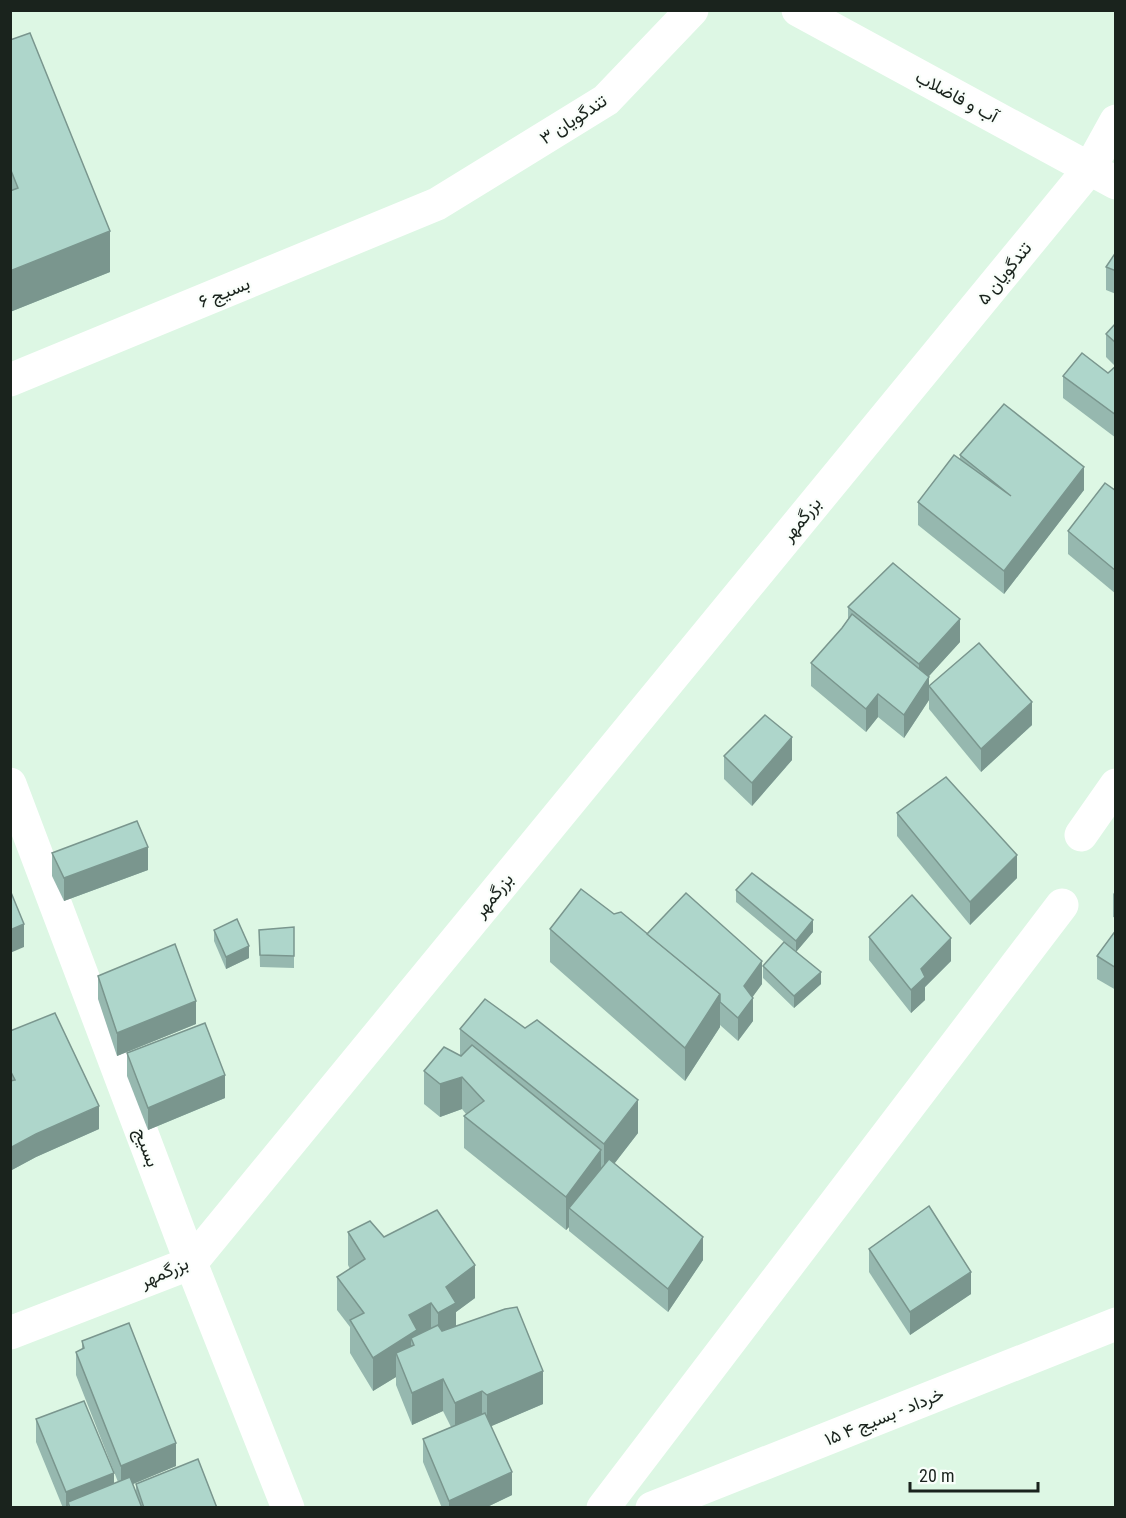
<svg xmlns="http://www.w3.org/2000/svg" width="1126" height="1518" viewBox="0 0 1126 1518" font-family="'Roboto Condensed',Vazirmatn,sans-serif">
  <rect width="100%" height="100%" fill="#ddf7e4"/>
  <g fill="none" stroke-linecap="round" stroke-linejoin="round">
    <g stroke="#fff" stroke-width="33">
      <path d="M798,10L1116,183"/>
      <path d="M10,380L437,204L606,100L692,10"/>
      <path d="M10,784L191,1263L288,1508"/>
      <path d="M1081,835L1116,785"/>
      <path d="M10,1333L191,1263L1090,168L1116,121"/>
      <path d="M603,1508L1062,905"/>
      <path d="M652,1508L1116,1324"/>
    </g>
  </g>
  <g fill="#96b8af">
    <path d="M10,40L110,272L10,312Z"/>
    <path d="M1116,252V294L1106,290V267Z"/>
    <path d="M1116,323V438L1063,398V376L1108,373L1115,366L1106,357V334Z"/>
    <path d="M960,455L1084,490L1004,594L918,525V502L960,459Z"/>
    <path d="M1116,491V594L1068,554V531Z"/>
    <path d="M848,607L960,642L928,677L929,700L904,738L878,717L866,732L811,686V663L842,628L848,619Z"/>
    <path d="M929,686L1032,725L981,772L929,709Z"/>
    <path d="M724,756L792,760L752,806L724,779Z"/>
    <path d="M897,813L1017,878L970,925L897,836Z"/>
    <path d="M52,853L148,870L64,901L52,876Z"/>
    <path d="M736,890L813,932L796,952L821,984L794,1008L763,978V966L784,942L736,902Z"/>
    <path d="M1116,890V918L1113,917V894Z"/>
    <path d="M614,914L647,934L762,984L752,997L753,1021L738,1041L720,1025V1027L685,1081L550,962V929Z"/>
    <path d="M294,927V968L260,967L259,930Z"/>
    <path d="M214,930L249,958L226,969L214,941Z"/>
    <path d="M1116,930V990L1097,979V956Z"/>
    <path d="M869,937L951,961L925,987V1000L911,1013L869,960Z"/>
    <path d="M98,976L196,1024L117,1056L98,999Z"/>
    <path d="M460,1029L638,1133L614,1164L703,1260L668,1312L569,1231V1227L566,1230L464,1148V1116L466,1114L462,1109L440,1117L424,1104V1071L460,1055Z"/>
    <path d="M10,1031L99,1129L36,1157L10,1171Z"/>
    <path d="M127,1053L225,1098L148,1130L127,1076Z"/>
    <path d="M348,1232L384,1237L475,1298L456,1312V1327L543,1404L491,1426L512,1495L485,1508H442L423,1462V1439L451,1427L443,1411L412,1425L396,1385V1377L373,1391L350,1353V1327L337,1310V1277L350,1269L348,1265Z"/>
    <path d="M869,1249L971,1294L910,1335L869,1272Z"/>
    <path d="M82,1341L176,1466L133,1484L136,1492V1484L217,1508H63L36,1442V1419L114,1484L118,1482L76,1375V1352L82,1349Z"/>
  </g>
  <g fill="#7a968e">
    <path d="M110,231V272L10,312V271Z"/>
    <path d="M1084,467V490L1004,594V571Z"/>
    <path d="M960,619V642L919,687V664Z"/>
    <path d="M929,677V700L904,738V715Z"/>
    <path d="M878,694V717L866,732V709Z"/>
    <path d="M1032,702V725L981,772V749Z"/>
    <path d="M792,737V760L752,806V783Z"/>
    <path d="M148,847V870L64,901V878Z"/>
    <path d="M1017,855V878L970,925V902Z"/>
    <path d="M813,920V932L796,952V941Z"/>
    <path d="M24,924V947L10,953V930Z"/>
    <path d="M951,938V961L925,987V1000L911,1013V990L921,969Z"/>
    <path d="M249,946V958L226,969V957Z"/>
    <path d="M762,961V984L744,1009V986Z"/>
    <path d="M821,972V984L794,1008V996Z"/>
    <path d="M720,994V1027L685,1081V1048Z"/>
    <path d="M753,998V1021L738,1041V1018Z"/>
    <path d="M196,1001V1024L117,1056V1033Z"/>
    <path d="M225,1075V1098L148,1130V1108Z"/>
    <path d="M462,1077V1109L440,1117V1084Z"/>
    <path d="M638,1100V1133L604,1177V1144Z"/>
    <path d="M99,1106V1129L36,1157L10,1171V1148L36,1134Z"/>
    <path d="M601,1150V1183L569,1208V1227L566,1230V1197Z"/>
    <path d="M703,1237V1260L668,1312V1289Z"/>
    <path d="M475,1265V1298L456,1312V1336L438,1346V1313L446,1287Z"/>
    <path d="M971,1272V1294L910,1335V1312Z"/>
    <path d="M431,1303V1336L414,1345L411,1338V1367L396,1353V1377L373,1391V1358L409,1315Z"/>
    <path d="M543,1371V1404L487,1428V1395Z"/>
    <path d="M443,1379V1411L412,1425V1393Z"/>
    <path d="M482,1391V1424L455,1436V1403Z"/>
    <path d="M176,1443V1466L121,1489V1466Z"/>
    <path d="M512,1472V1495L485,1508H449V1501Z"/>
    <path d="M114,1473V1496L68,1502V1508H66V1492Z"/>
  </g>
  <g fill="#aed6cb" stroke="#7a968e" stroke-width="1.5">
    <path d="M30,33L110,231L10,271V191L18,188L10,168V40Z"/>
    <path d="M1116,252V271L1106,267Z"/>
    <path d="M1116,323V343L1106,334Z"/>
    <path d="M1082,353L1108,373L1116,366V415L1063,376Z"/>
    <path d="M1004,404L1084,467L1004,571L918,502L954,455L1011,496L960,455Z"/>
    <path d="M1105,483L1116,491V571L1068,531Z"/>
    <path d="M893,563L960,619L919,664L848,607Z"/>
    <path d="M852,614L929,677L904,715L878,694L866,709L811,663L842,628Z"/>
    <path d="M979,643L1032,702L981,749L929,686Z"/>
    <path d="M765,715L792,737L752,783L724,756Z"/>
    <path d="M946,777L1017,855L970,902L897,813Z"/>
    <path d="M137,821L148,847L64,878L52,853Z"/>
    <path d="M752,873L813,920L796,941L736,890Z"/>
    <path d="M581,889L614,914L621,912L720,994L685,1048L550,929Z"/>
    <path d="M10,890L24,924L10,930Z"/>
    <path d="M686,893L762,961L744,986L753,998L738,1018L720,1002V994L647,934Z"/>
    <path d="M912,895L951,938L921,969L925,977L911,990L869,937Z"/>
    <path d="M237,919L249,946L226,957L214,930Z"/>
    <path d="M294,927V956L260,955L259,930Z"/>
    <path d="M1116,930V968L1097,956Z"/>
    <path d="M784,942L821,972L794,996L763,966Z"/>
    <path d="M175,944L196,1001L117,1033L98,976Z"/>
    <path d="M485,999L525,1028L537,1020L638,1100L604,1144L460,1029Z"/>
    <path d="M55,1013L99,1106L36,1134L10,1148V1081L15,1080L10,1070V1031Z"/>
    <path d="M205,1023L225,1075L148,1108L127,1053Z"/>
    <path d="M472,1045L601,1150L566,1197L464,1116L484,1101L462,1077L440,1084L424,1071L444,1047L461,1056Z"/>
    <path d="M609,1159L703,1237L668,1289L569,1208Z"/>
    <path d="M929,1206L971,1272L910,1312L869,1249Z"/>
    <path d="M437,1210L475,1265L446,1287L456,1303L438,1313L431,1303L409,1315L417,1330L373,1358L350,1320L364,1313L337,1277L365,1259L348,1232L370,1221L384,1237Z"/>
    <path d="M517,1307L543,1371L487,1395L482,1391L455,1403L443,1379L412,1393L396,1353L414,1345L411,1338L438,1325L442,1331L505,1309Z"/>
    <path d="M129,1323L176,1443L121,1466L76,1352L84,1348L82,1341Z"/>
    <path d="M84,1401L114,1473L66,1492L36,1419Z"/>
    <path d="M485,1413L512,1472L449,1501L423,1439Z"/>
    <path d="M198,1459L217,1508H144L136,1484Z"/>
    <path d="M130,1477L142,1508H70L68,1502Z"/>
  </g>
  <g text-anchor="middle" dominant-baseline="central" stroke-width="4.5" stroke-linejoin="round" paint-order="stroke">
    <g font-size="18" fill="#1a231d" stroke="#f9fefa">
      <text transform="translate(957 96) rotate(28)">آب و فاضلاب</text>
      <text transform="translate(573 119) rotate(-33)">تندگویان ۳</text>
      <text transform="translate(1004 273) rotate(-51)">تندگویان ۵</text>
      <text transform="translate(224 292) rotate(-22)">بسیج ۶</text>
      <text transform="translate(801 519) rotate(-51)">بزرگمهر</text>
      <text transform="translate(493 895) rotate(-51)">بزرگمهر</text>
      <text transform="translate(147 1147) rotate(69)">بسیج</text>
      <text transform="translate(164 1272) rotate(-24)">بزرگمهر</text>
      <text transform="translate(884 1416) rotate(-22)">۱۵ خرداد - بسیج ۴</text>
    </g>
  </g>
  <rect width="1126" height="1518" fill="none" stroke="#1a231d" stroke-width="24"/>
  <path d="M910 1482v9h128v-9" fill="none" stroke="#1a231d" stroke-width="3"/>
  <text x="919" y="1482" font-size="18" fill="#1a231d" stroke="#f9fefa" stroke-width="4.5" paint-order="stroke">20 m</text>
</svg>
